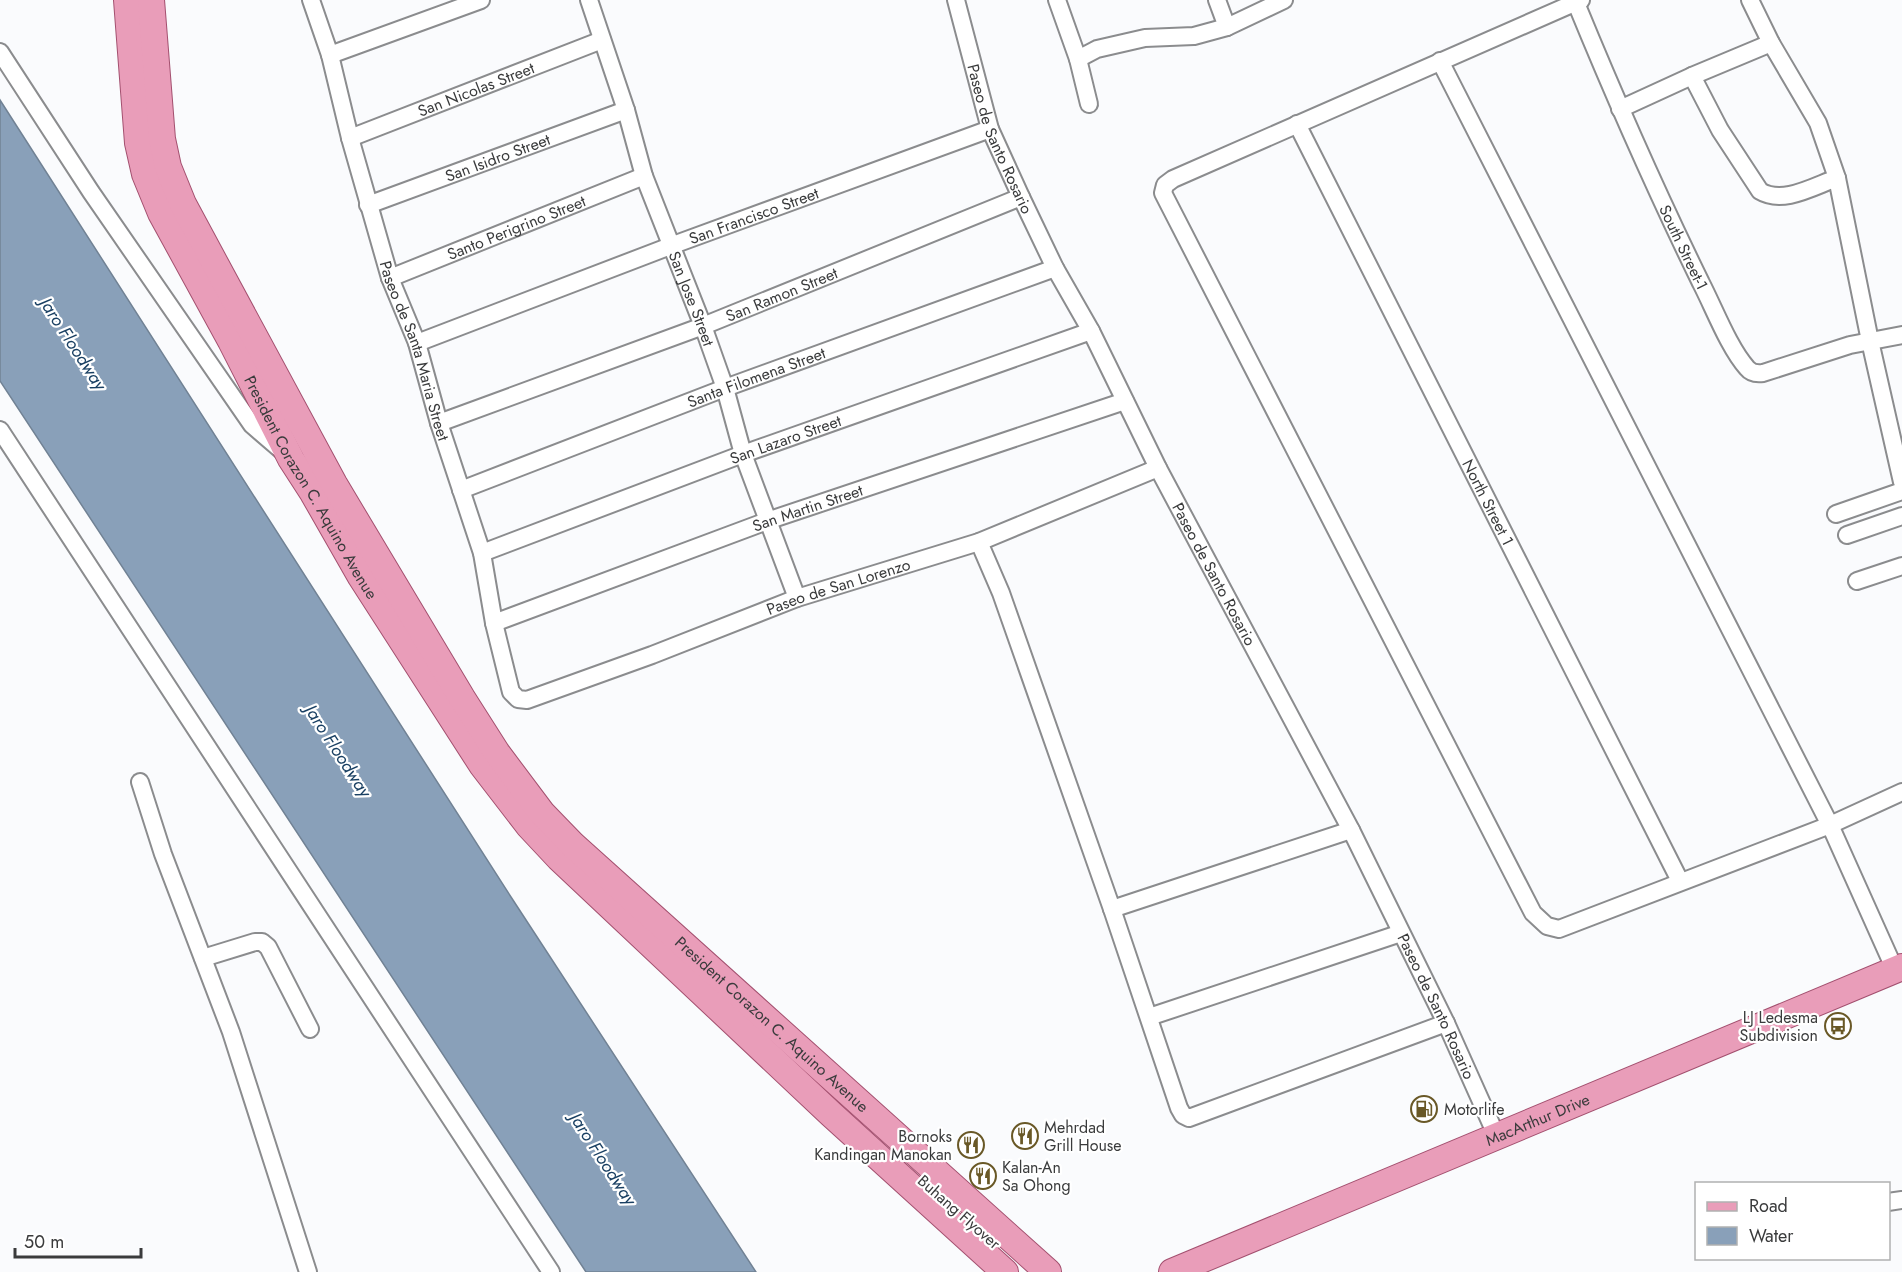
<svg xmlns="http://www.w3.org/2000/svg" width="1902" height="1272" viewBox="0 0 1902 1272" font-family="Jost,sans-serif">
  <rect width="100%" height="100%" fill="#fafbfd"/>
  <path fill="#89a0b9" stroke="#718294" stroke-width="1.5" d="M0,100L511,897L756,1272H586L0,381Z"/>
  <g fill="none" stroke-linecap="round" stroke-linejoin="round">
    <defs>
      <g id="street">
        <path id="s1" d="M311,0L330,55L350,138L390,278L417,343L439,423L482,553L494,623L511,692L518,699L527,700L652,655L797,598L979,542L1158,468"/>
        <path id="s2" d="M589,0L626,110L644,176L703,326L725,388L743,454L797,598"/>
        <path id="s3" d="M956,0L990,129L1021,197L1055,268L1091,331L1158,468L1351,830L1446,1023L1497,1137"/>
        <path d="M1057,0L1078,59L1097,49L1145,38L1194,36L1227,27L1284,0"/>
        <path d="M1217,0L1227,27"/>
        <path d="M1581,0L1173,179L1165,185L1163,193L1533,913L1547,926L1559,929L1830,825L1902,792"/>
        <path d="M1750,0L1771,43L1818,123L1837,178L1870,341L1902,482"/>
        <path id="s4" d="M1576,3C1615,98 1656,191 1701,283C1714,308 1729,348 1747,368C1751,373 1756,374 1763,373L1850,345L1902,335"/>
        <path d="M0,52L91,192L252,425L281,450"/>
        <path d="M330,55L481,0"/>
        <path d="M1078,59L1089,104"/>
        <path d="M1440,61L1830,825L1895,970"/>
        <path d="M1692,76L1720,130L1760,191C1783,205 1814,186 1837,178"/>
        <path d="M1620,109L1692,76L1771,43"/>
        <path id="s5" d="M1297,124L1680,881"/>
        <path id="s6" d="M350,138L602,40"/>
        <path id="s7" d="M368,205L626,110"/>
        <path id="s8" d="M390,278L644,176"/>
        <path id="s9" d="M417,343L673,245L990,129"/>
        <path id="s10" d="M439,423L703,326L1021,197"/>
        <path d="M0,430L551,1272"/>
        <path id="s11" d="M461,490L725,388L1055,268"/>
        <path d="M1836,514L1902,491"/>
        <path d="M1847,535L1902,516"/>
        <path d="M979,542L1001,593L1112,909L1179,1108L1183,1115L1189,1118L1446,1023"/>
        <path id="s12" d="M482,553L743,454L1091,331"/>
        <path d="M1857,581L1902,566"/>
        <path id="s13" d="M494,623L767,521L1125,401"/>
        <path d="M140,782L163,854L231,1032L308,1272"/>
        <path d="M1112,909L1351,830"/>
        <path d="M203,958L255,942H262L268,947L310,1029"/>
        <path d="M1149,1017L1401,933"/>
        <path d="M1888,1202L1902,1200"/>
      </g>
      <g id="primary">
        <path id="s14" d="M127,0L138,143L145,174L161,213L231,341L291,459L313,493L361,577L482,765L529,826L559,858L831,1114L1005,1272"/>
        <path id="s15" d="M151,0L162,139L168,167L183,204L334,484L462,698L497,753L542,813L573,845L1048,1272"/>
        <path id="s16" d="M1172,1272L1902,967"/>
      </g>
    </defs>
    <use href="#street" stroke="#8b8c8e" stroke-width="20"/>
    <use href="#primary" stroke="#a3506f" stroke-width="28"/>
    <use href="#street" stroke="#fff" stroke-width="16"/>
    <use href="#primary" stroke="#e99db9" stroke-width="26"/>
  </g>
  <defs>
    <symbol id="bus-ring" viewBox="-11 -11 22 22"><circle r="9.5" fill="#fff" stroke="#695826" stroke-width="1.5"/><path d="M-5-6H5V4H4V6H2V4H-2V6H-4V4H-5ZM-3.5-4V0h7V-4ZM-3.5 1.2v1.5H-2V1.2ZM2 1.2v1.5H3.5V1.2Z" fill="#695826"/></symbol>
    <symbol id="fuel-ring" viewBox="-11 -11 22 22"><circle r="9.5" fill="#fff" stroke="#695826" stroke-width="1.5"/><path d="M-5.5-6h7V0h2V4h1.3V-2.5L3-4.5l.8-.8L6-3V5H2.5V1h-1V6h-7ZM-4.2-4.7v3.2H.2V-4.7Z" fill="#695826"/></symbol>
    <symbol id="restaurant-ring" viewBox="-11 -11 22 22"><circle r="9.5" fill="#fff" stroke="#695826" stroke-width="1.5"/><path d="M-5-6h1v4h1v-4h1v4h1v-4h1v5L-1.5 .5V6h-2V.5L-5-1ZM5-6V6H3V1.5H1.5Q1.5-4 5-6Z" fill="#695826"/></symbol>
  </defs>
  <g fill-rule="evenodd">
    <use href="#bus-ring" x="1823" y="1011" width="30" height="30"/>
    <use href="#fuel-ring" x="1409" y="1094" width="30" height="30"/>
    <use href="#restaurant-ring" x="1010" y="1121" width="30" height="30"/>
    <use href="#restaurant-ring" x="956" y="1130" width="30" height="30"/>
    <use href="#restaurant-ring" x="968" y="1161" width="30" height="30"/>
  </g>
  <g text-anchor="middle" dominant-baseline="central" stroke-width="4.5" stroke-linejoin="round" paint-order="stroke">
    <g font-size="16" fill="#3a3b3c" stroke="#fff">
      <text stroke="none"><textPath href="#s6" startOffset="135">San Nicolas Street</textPath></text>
      <text stroke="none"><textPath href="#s3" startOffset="146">Paseo de Santo Rosario</textPath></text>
      <text stroke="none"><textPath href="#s7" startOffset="138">San Isidro Street</textPath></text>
      <text stroke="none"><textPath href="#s9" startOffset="360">San Francisco Street</textPath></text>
      <text stroke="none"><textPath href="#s8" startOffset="136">Santo Perigrino Street</textPath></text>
      <text stroke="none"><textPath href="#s4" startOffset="267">South Street-1</textPath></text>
      <text stroke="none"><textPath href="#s10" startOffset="366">San Ramon Street</textPath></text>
      <text stroke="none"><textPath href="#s2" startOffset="316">San Jose Street</textPath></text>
      <text stroke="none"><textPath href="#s1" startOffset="366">Paseo de Santa Maria Street</textPath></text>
      <text stroke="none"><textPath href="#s11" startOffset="316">Santa Filomena Street</textPath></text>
      <text stroke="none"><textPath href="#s12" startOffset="324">San Lazaro Street</textPath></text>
      <text stroke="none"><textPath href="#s14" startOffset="530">President Corazon C. Aquino Avenue</textPath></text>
      <text stroke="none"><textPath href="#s5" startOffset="424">North Street 1</textPath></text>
      <text stroke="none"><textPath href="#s13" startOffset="334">San Martin Street</textPath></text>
      <text stroke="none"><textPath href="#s3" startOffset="632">Paseo de Santo Rosario</textPath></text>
      <text stroke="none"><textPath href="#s1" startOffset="1072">Paseo de San Lorenzo</textPath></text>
      <text stroke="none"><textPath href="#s3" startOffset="1118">Paseo de Santo Rosario</textPath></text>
      <text stroke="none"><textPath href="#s15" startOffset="1228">President Corazon C. Aquino Avenue</textPath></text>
      <text stroke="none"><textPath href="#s16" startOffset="396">MacArthur Drive</textPath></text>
      <text transform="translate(959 1212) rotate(41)">Buhang Flyover</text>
    </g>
    <g font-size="16" fill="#3a3b3c" stroke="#fff" text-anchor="start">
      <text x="1818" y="1017" text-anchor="end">LJ Ledesma<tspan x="1818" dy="18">Subdivision</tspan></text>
      <text x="1444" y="1109">Motorlife</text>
      <text x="1044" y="1127">Mehrdad<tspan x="1044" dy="18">Grill House</tspan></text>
      <text x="952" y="1136" text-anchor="end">Bornoks<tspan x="952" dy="18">Kandingan Manokan</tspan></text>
      <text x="1002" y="1167">Kalan-An<tspan x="1002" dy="18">Sa Ohong</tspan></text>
    </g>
    <g font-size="18" font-style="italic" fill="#1a4063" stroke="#fff">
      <text transform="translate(73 344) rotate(57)">Jaro Floodway</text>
      <text transform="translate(338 751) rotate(57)">Jaro Floodway</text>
      <text transform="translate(603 1159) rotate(57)">Jaro Floodway</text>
    </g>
  </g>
  <rect x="1695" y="1182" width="195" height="78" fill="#ffffff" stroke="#b0b1b1" stroke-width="1.5"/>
  <rect x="1707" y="1202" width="30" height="9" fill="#e99db9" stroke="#b0b1b1" stroke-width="1.5"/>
  <text x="1749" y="1212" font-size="18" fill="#3a3b3c">Road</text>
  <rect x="1707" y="1227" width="30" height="18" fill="#89a0b9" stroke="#b0b1b1" stroke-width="1.5"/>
  <text x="1749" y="1242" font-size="18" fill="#3a3b3c">Water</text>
  <path d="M15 1248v9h126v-9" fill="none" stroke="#3a3b3c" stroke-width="3"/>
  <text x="24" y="1248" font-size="18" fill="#3a3b3c" stroke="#ffffff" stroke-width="4.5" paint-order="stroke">50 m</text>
</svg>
